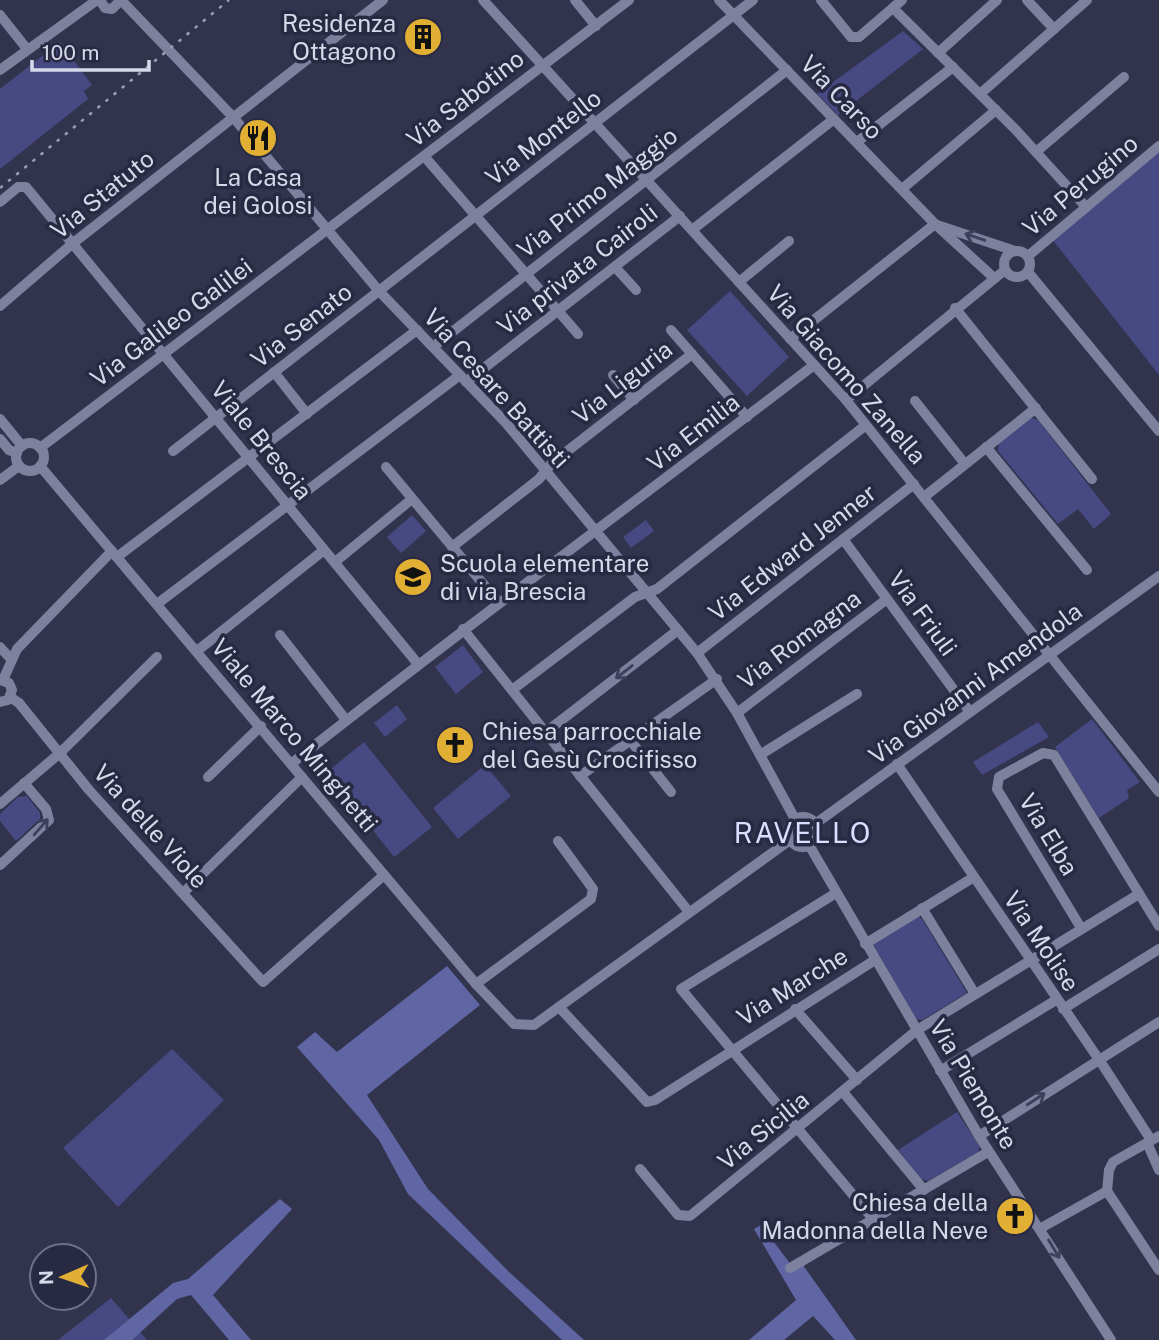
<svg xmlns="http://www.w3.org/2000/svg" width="1159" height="1340" viewBox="0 0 1159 1340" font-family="'Public Sans',sans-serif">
  <rect width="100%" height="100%" fill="#32344e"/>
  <g fill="#464982">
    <path d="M903,31L923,49L838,115L817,94Z"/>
    <path d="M60,42L92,85L84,91L88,99L0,169V89Z"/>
    <path d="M1159,152V375L1052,239Z"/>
    <path d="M730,291L789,357L747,396L687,330Z"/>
    <path d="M1031,418L1038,420L1111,514L1094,529L1078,509L1058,524L998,451L999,443Z"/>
    <path d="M412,515L426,531L401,553L387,537Z"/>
    <path d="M646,520L654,531L631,548L623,537Z"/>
    <path d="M463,645L483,672L456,694L435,667Z"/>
    <path d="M397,705L407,719L385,737L374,723Z"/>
    <path d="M1092,719L1140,782L1127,790L1129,798L1099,818L1055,747Z"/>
    <path d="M1038,722L1049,737L982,775L973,762Z"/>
    <path d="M364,742L432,827L394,857L327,772Z"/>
    <path d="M485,765L511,796L458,839L433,808Z"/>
    <path d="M27,796L40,813V819L16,841L0,821V814L18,797Z"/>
    <path d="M917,915L922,919L967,993L922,1020L916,1019L873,944Z"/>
    <path d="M172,1049L224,1100L118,1207L63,1148Z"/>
    <path d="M957,1112L980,1147L978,1152L928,1181L920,1178L898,1150Z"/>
    <path d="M111,1298L147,1340H58Z"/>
  </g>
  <g fill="#6065a3">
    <path d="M447,966L480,1005L367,1095L428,1189L508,1271L584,1340H562L408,1194L379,1140L297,1047L315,1032L337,1052Z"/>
    <path d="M280,1199L292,1209L213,1295L251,1340H229L191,1295L177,1299L132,1340H104L173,1283L188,1279Z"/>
    <path d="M761,1225L795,1270L803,1265L856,1340H835L813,1316L784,1340H749L796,1300L754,1229Z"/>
  </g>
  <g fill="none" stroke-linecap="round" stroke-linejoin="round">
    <g stroke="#7d819e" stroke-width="10">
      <path d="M100,0L105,8L112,9L121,0"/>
      <path d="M121,0L233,117L379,291L506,423L697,653L737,713L795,819"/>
      <path d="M483,0L846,400L1159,792"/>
      <path d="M575,0L596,26"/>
      <path d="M719,0L935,224L993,277"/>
      <path d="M821,0L851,37H859L902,0"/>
      <path d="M1027,0L1054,29"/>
      <path d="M893,8L1016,130L1086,207"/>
      <path d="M0,15L27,49"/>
      <path d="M938,53L997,0"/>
      <path d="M0,70L97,0"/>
      <path d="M980,94L1087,0"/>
      <path d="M857,142L953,67"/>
      <path d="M1036,152L1124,77"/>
      <path d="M424,156L578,334"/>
      <path d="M902,189L996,110"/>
      <path d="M0,202L18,187H26L418,664"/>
      <path d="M937,225L1015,251"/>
      <path d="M692,230L834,119"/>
      <circle cx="1017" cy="264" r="13"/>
      <path d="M1028,256L1159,146"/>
      <path d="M615,267L636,290"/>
      <path d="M1028,272L1159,431"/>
      <path d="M739,282L789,241"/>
      <path d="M0,306L72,244L383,0"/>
      <path d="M955,308L1092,479"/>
      <path d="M671,330L747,417"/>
      <path d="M790,339L935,224"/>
      <path d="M433,347L787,70"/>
      <path d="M274,372L307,414"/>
      <path d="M613,375L634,400"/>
      <path d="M466,382L680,216"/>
      <path d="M846,400L1005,270"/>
      <path d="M915,401L965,464"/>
      <path d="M0,419L22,446"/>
      <path d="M0,439L9,450L17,453"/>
      <circle cx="30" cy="457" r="14"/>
      <path d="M986,447L1087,570"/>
      <path d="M40,448L629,0"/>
      <path d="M173,451L753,0"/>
      <path d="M40,466L476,984L514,1024L534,1025L790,840"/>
      <path d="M386,467L499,603"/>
      <path d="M0,480L19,466"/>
      <path d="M924,497L1036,408"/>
      <path d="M843,539L970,712"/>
      <path d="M452,547L539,479L552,463L692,354"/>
      <path d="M117,557L417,330"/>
      <path d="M335,562L412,499"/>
      <path d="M157,604L460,375"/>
      <path d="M463,629L689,912"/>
      <path d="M280,635L346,720"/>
      <path d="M0,647L10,658"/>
      <path d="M197,651L324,550"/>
      <path d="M697,653L914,484"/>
      <path d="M0,680L9,683L12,690L8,700L0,702"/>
      <path d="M3,680L17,649L112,551"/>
      <path d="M512,690L635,597L657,589L866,425"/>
      <path d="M10,697L19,703L89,790L263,982L384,875"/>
      <path d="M737,713L887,599"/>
      <path d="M546,732L678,630"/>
      <path d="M630,740L671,792"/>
      <path d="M760,755L857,694"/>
      <path d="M291,764C463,628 640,499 814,365"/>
      <path d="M897,764L1104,1067L1151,1140"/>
      <path d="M580,776L717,679"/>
      <path d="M208,777L261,726"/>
      <path d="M0,804L60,753L157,657"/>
      <circle cx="803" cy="832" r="15"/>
      <path d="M815,824L1159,576"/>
      <path d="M809,845L979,1136L1111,1340"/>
      <path d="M0,865L49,820L46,809L24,783"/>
      <path d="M183,893L302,777"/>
      <path d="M836,893L681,989L874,1220"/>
      <path d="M922,908L975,994"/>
      <path d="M1081,928L997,789L999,777L1043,753L1054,755L1159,926"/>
      <path d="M865,944L974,877"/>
      <path d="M476,984L591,899L593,889L558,841"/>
      <path d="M559,1007L647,1102L655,1100L875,960"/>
      <path d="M795,1009L857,1080"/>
      <path d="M1063,1009L1159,949"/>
      <path d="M940,1071L1056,1000"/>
      <path d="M843,1092L924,1190"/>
      <path d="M979,1136L1159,1022"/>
      <path d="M1148,1145L1159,1170"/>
      <path d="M640,1169L678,1215L690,1216L917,1030L1139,894"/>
      <path d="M1107,1191L1159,1270"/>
      <path d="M1107,1191L1109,1170L1113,1162L1159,1136"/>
      <path d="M1041,1228L1107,1191"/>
      <path d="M790,1268L988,1152"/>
    </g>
    <path stroke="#9b9db1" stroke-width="2.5" stroke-dasharray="3.5 7" stroke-linecap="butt" d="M0,188L229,0"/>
  </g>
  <defs><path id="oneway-shaft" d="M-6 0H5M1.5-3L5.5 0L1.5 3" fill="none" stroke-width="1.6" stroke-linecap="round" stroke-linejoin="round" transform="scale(1.75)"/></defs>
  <g stroke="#3d405a">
    <use href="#oneway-shaft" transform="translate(975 237) rotate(-161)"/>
    <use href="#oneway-shaft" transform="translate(624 672) rotate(142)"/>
    <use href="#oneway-shaft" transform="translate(41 827) rotate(-49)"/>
    <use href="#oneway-shaft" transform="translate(1036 1099) rotate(-33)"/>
    <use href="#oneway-shaft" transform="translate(1054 1249) rotate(59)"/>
  </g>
  <defs>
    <symbol id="building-disc" viewBox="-11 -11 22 22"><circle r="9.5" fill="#e1af34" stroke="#282a43"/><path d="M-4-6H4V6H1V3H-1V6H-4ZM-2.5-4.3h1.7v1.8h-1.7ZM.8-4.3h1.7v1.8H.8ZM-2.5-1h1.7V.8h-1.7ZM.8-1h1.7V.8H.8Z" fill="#111"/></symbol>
    <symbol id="restaurant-disc" viewBox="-11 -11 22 22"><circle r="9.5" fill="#e1af34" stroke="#282a43"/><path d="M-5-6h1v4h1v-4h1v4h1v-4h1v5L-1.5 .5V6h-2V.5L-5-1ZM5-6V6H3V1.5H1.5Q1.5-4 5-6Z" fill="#111"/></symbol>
    <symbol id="school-disc" viewBox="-11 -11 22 22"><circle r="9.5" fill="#e1af34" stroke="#282a43"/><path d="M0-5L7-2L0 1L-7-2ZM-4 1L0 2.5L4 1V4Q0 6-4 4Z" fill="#111"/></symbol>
    <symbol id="church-disc" viewBox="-11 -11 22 22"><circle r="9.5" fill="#e1af34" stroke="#282a43"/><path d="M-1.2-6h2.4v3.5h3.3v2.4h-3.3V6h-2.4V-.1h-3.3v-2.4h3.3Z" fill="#111"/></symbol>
  </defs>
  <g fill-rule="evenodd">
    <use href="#building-disc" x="401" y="15" width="44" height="44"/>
    <use href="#restaurant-disc" x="236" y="116" width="44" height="44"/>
    <use href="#school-disc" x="391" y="555" width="44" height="44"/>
    <use href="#church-disc" x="433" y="723" width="44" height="44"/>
    <use href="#church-disc" x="993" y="1194" width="44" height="44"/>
  </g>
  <g text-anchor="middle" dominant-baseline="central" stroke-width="7" stroke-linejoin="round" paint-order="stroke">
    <g font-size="24" fill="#d6d9e9" stroke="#282a43" text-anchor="end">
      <text x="396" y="23">Residenza<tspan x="396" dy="28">Ottagono</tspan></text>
      <text x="258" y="177" text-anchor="middle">La Casa<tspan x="258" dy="28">dei Golosi</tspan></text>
      <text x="440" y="563" text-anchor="start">Scuola elementare<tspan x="440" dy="28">di via Brescia</tspan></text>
      <text x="482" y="731" text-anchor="start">Chiesa parrocchiale<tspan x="482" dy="28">del Gesù Crocifisso</tspan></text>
      <text x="988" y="1202">Chiesa della<tspan x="988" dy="28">Madonna della Neve</tspan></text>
    </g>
    <g font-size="24" fill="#d6d9e9" stroke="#282a43">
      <text transform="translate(842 97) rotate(46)">Via Carso</text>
      <text transform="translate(465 98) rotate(-38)">Via Sabotino</text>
      <text transform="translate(543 137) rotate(-38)">Via Montello</text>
      <text transform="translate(1080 185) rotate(-40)">Via Perugino</text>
      <text transform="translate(597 192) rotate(-38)">Via Primo Maggio</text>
      <text transform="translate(102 194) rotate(-39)">Via Statuto</text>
      <text transform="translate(577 269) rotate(-38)">Via privata Cairoli</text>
      <text transform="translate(171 322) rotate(-37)">Via Galileo Galilei</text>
      <text transform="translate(301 325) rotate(-38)">Via Senato</text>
      <text transform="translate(847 374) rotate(49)">Via Giacomo Zanella</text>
      <text transform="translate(622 382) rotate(-38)">Via Liguria</text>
      <text transform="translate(497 388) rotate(48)">Via Cesare Battisti</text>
      <text transform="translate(693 432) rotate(-38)">Via Emilia</text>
      <text transform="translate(262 440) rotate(51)">Viale Brescia</text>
      <text transform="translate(792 552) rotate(-38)">Via Edward Jenner</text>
      <text transform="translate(923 613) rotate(54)">Via Friuli</text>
      <text transform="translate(799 639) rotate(-37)">Via Romagna</text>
      <text transform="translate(975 683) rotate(-36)">Via Giovanni Amendola</text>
      <text transform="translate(295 735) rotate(50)">Viale Marco Minghetti</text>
      <text transform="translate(151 826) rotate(48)">Via delle Viole</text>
      <text transform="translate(1049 834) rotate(59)">Via Elba</text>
      <text transform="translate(1042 941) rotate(56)">Via Molise</text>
      <text transform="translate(792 986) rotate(-32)">Via Marche</text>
      <text transform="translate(974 1084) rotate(59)">Via Piemonte</text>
      <text transform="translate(763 1130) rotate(-39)">Via Sicilia</text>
    </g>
    <g font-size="28" letter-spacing="2" fill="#dadeff" stroke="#282a43">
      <text x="803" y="832">RAVELLO</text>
    </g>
  </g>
  <g transform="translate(63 1277) rotate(268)"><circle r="33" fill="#282a43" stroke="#6e7085" stroke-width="2"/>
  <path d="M0-5L12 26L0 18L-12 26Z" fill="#e1af34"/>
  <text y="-10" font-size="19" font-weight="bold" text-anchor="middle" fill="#d6d9e9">N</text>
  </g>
  <path d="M32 60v10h117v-10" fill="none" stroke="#d6d9e9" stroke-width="3.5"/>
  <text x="42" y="60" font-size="21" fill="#d6d9e9" stroke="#282a43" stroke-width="5" paint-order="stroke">100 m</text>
</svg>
